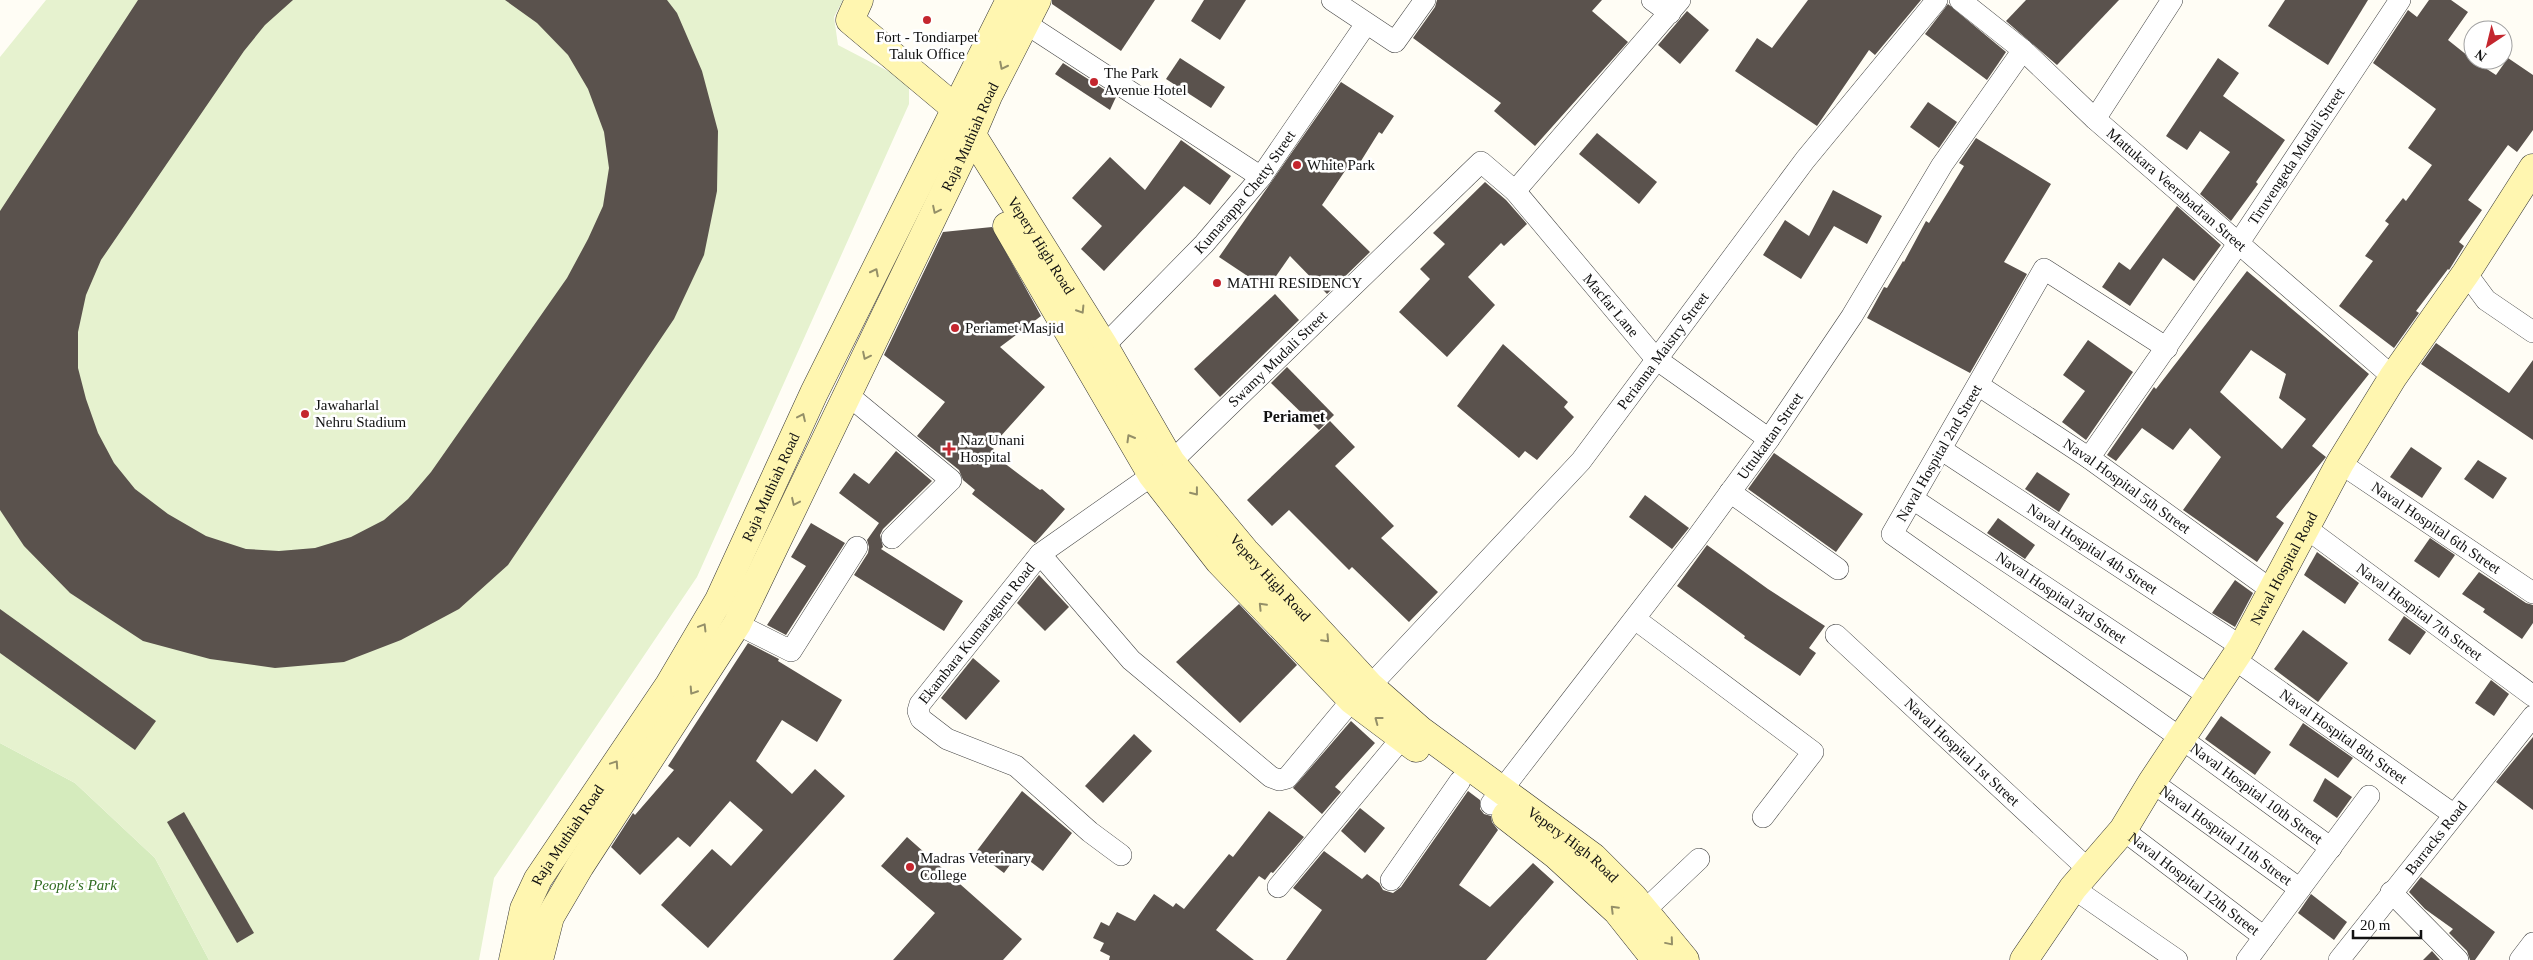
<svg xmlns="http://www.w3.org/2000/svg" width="2533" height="960" viewBox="0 0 2533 960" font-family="'Times New Roman',serif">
  <rect width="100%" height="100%" fill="#fffdf5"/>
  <path fill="#d5ebbd" d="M0,743L75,783L155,858L209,960H0Z"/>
  <path fill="#e6f2cf" d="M46,0H843L834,17L838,45L909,82V104L697,577L494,878L479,960H209L155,858L75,783L0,743V57Z"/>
  <g fill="#5a524d" fill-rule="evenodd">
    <path d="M138,0H293L265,25L244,51L101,260L86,295L78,332V368L86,399L98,433L114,463L135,489L168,514L206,536L246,549L279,551L315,548L351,537L384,520L408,499L431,472L567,278L588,239L603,206L609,168L604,132L588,89L568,55L537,23L505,0H667L677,13L702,71L718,131L717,191L704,255L674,319L508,565L459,609L401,640L344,662L275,668L210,659L143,641L70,593L24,546L0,510V211Z"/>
    <path d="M1052,0H1155L1121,51L1052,4Z"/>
    <path d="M1204,0H1246L1220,40L1191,21Z"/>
    <path d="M1437,0H1602L1592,11L1628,42L1535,146L1494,111L1501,103L1413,38L1435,7Z"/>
    <path d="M1808,0H1921L1875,55L1869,50L1817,126L1735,71L1757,38L1772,48Z"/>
    <path d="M2026,0H2119L2057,65L2006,21Z"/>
    <path d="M2285,0H2368L2328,65L2268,26Z"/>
    <path d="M2429,0H2451L2468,12L2448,40L2473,60L2496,75L2508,58L2533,75V130L2517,152L2508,145L2468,200L2482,210L2459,242L2464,246L2449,270L2448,269L2416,311L2419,313L2394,348L2339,306L2373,261L2365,256L2389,224L2385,221L2403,198L2406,201L2432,165L2408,148L2436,109L2373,63L2408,10L2417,17Z"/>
    <path d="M1948,4L2006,52L1987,80L1925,34Z"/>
    <path d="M1687,11L1709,30L1680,64L1658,45Z"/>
    <path d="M1180,58L1225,87L1211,108L1166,79Z"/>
    <path d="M2218,58L2239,73L2223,96L2285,140L2256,182L2258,184L2231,221L2200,194L2230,152L2200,131L2187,150L2166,136Z"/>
    <path d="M1063,63L1116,97L1110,110L1055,74Z"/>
    <path d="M1341,82L1394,116L1382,134L1379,132L1356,169L1349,165L1322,205L1370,252L1327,294L1290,256L1267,289L1219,257Z"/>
    <path d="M1928,102L1957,122L1939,148L1910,127Z"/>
    <path d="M1597,133L1657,182L1639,204L1579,154Z"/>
    <path d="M1976,138L2051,184L2004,262L2027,274L1970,373L1867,318L1884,287L1887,288L1903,261L1904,262L1926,221L1929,223L1964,166L1959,163Z"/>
    <path d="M1181,140L1231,176L1210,205L1184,186L1104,271L1081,249L1102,226L1072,198L1110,157L1145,190Z"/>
    <path d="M1485,182L1506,200L1527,224L1504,246L1501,243L1468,277L1495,305L1447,357L1399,312L1430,279L1420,269L1445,244L1433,233Z"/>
    <path d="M1833,190L1882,216L1867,244L1834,226L1801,279L1763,255L1785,220L1809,236Z"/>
    <path d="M2177,206L2221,245L2194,281L2163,258L2130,306L2102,287L2119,262L2130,270Z"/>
    <path d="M992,227L1041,316L1000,347L1045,387L991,447L994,449L991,453L1040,490L1042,489L1065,509L1035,543L972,494L975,490L963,480L959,470L917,436L945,402L884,355L943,232Z"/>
    <path d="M2247,271L2369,374L2312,446L2326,457L2276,517L2284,523L2257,562L2183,510L2221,457L2190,428L2173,450L2142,428L2116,461L2107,455L2154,387L2156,389ZM2251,350L2286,374L2279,398L2306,419L2282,449L2220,392Z"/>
    <path d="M1275,294L1299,320L1220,397L1194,369Z"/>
    <path d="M2088,340L2133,372L2086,440L2062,422L2085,391L2063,375Z"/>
    <path d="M2436,343L2509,393L2533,360V440L2421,364Z"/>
    <path d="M1503,344L1568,402L1564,407L1574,417L1537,460L1525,451L1519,458L1457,406Z"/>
    <path d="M1287,367L1334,415L1319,430L1271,383Z"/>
    <path d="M1330,421L1355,447L1335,466L1394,526L1381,538L1438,592L1409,622L1352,567L1349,570L1289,510L1272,526L1247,500Z"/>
    <path d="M2411,447L2442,468L2422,498L2390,477Z"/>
    <path d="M896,451L932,481L883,529L880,535L883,547L881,549L963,601L944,631L854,575L868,553L869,547L867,540L879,523L839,493L854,473L869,484Z"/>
    <path d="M1774,453L1863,514L1836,552L1748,489Z"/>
    <path d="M2478,460L2507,478L2493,499L2464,479Z"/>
    <path d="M2037,472L2070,494L2059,512L2025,489Z"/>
    <path d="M1645,495L1689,528L1672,549L1629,517Z"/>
    <path d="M1998,518L2035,545L2025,559L1987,533Z"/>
    <path d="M811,523L845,543L786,635L767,625L806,566L791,557Z"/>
    <path d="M2430,538L2455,555L2439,578L2414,561Z"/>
    <path d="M1707,545L1768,589L1825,626L1809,648L1816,653L1800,676L1744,638L1745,636L1677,586Z"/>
    <path d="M2317,552L2359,583L2345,604L2304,575Z"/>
    <path d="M2479,572L2526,603L2533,605V623L2522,639L2483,612L2485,609L2462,594Z"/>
    <path d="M1039,575L1069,607L1045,631L1017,603Z"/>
    <path d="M2235,580L2253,593L2235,627L2212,613Z"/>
    <path d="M1239,604L1297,665L1240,723L1176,662Z"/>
    <path d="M0,609L156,721L135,750L0,653Z"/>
    <path d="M2404,616L2426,632L2410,655L2388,640Z"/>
    <path d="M2303,630L2348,663L2318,702L2274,669Z"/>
    <path d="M748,643L779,659L778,661L842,700L817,742L782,720L756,761L792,794L815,769L845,796L708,948L661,905L712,849L731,866L763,830L730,801L690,847L678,837L640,875L611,847L633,813L635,815L674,770L668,766Z"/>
    <path d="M973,658L1000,681L966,720L941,698Z"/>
    <path d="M2491,680L2509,694L2494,716L2475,703Z"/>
    <path d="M2221,716L2271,752L2255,775L2205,739Z"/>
    <path d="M1351,721L1375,743L1335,787L1341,792L1322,814L1293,788Z"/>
    <path d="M2303,723L2353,758L2338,778L2289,745Z"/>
    <path d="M1134,734L1152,751L1103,803L1085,786Z"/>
    <path d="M2533,737V810L2496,782Z"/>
    <path d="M2325,778L2352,797L2337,818L2313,801Z"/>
    <path d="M1022,791L1072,833L1043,871L1019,853L1004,873L976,852Z"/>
    <path d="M1468,791L1480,800V809L1484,814L1491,816L1492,822L1498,830L1459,885L1490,907L1533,863L1554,882L1486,960H1286L1322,910L1293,888L1324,851L1362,879L1367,874L1379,883L1383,890L1393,893L1401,887Z"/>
    <path d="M1360,808L1385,828L1365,853L1341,831Z"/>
    <path d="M1269,811L1304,837L1273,873L1271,872L1265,880L1259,876L1216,930L1254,960H1109L1110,956L1100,951L1104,943L1093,938L1101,922L1109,926L1117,912L1135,921L1154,894L1173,907L1176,903L1184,909L1229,854L1233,857Z"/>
    <path d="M184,812L254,933L237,943L167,822Z"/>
    <path d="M907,837L1022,939L1003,960H893L935,913L881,866Z"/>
    <path d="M2421,877L2495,932L2475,960H2470L2467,951L2449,933L2453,929L2425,909L2409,892Z"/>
    <path d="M2311,894L2347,922L2334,940L2298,913Z"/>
    <path d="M2432,951L2440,960H2423Z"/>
  </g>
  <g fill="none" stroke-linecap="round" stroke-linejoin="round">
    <defs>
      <g id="street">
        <path d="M1332,0L1395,42L1425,0"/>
        <path d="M1652,0L1670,13"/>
        <path id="s1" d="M1960,0L2023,50L2095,119L2393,377"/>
        <path d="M1025,23L1261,177"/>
        <path d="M2095,119L2172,0"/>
        <path d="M1515,191L1680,0"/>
        <path d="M2466,273L2486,300L2533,332"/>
        <path id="s2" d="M1104,346L1204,244L1261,177L1366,24"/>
        <path id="s3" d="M2167,348L2044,269L1892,534L2182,739L2331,848"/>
        <path id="s4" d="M1978,385L2089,458L2273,591"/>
        <path d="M848,395L951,480L892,538"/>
        <path id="s5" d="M1942,450L2242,647"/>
        <path id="s6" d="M2089,458L2238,244L2400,0"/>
        <path id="s7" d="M2340,463L2533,593"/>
        <path d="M1730,492L1838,569"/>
        <path id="s8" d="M1913,499L2209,696"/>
        <path id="s9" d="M2306,528L2533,696"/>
        <path id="s10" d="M1040,554L1131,660L1271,777L1279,780L1287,778L1352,700L1370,686L1581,461L1805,160L1937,0"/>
        <path d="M1635,619L1813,752L1763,817"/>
        <path d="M737,624L791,651L857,547"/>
        <path id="s11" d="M1836,635L2089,870"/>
        <path id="s12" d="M2234,659L2453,814"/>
        <path id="s13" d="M2152,782L2300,889"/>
        <path id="s14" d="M1491,804L1696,539L1769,439L1852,316L1942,165L2023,50"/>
        <path id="s15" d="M2123,830L2264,937"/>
        <path id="s16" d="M1121,855L1090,832L1016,766L947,739L921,719L918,711L920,704L1040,554L1171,462L1481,162L1515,191L1656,359L1769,439"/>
        <path d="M1391,880L1460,781"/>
        <path d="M1278,887L1402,738"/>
        <path d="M2073,888L2177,960"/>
        <path d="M2391,892L2458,960"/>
        <path d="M1644,911L1699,859"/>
        <path d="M2247,960L2369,796"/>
        <path id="s17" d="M2339,960L2533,716"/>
        <path d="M2520,960L2533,943"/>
      </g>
      <g id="secondary">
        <path id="s18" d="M859,0L850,20L955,108L1104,346L1171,462L1245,551L1370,686L1420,730L1593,857L1633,897L1685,960"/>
        <path d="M1007,226L1152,475L1219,561L1352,700L1416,748"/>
        <path d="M1506,816L1556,855L1617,911L1656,960"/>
        <path id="s19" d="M513,960L524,909L538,879L669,685L719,600L814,393L1010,0"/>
        <path id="s20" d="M539,960L550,917L580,866L737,624L965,150L988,96L1037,0"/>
        <path id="s21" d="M2024,960L2073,888L2123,830L2152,782L2242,647L2340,463L2393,377L2466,273L2533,168"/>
      </g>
    </defs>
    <use href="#street" stroke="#444" stroke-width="22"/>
    <use href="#secondary" stroke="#333" stroke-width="29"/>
    <use href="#street" stroke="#fff" stroke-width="21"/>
    <use href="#secondary" stroke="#fff6b0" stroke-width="28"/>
  </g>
  <defs><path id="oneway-chevron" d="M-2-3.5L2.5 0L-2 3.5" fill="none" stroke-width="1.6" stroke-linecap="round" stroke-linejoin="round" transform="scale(1.25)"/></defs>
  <g stroke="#948f68">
    <use href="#oneway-chevron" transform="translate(1003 66) rotate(117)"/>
    <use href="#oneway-chevron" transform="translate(936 210) rotate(116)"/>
    <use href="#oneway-chevron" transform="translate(875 272) rotate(-63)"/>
    <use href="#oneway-chevron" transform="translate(1081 310) rotate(58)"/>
    <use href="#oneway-chevron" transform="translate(866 356) rotate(116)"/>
    <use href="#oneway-chevron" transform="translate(802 417) rotate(-65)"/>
    <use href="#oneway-chevron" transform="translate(1130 438) rotate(-120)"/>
    <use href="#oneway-chevron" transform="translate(1195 492) rotate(52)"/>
    <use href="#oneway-chevron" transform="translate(795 502) rotate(115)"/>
    <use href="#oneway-chevron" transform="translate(1262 606) rotate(-134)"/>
    <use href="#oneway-chevron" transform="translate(703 627) rotate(-59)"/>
    <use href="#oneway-chevron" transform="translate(1326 639) rotate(47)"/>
    <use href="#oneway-chevron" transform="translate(693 691) rotate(123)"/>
    <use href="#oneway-chevron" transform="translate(1378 720) rotate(-143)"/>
    <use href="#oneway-chevron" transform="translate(615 764) rotate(-56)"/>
    <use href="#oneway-chevron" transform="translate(1614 909) rotate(-135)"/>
    <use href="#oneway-chevron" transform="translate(1670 942) rotate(50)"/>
  </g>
  <g fill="#c4262e" stroke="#fff" stroke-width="2">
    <circle cx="927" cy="20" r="5"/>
    <circle cx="1094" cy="82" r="5"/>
    <circle cx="1297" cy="165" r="5"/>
    <circle cx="1217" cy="283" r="5"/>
    <circle cx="955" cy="328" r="5"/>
    <circle cx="305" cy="414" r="5"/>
    <path d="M946.5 441.5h5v5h5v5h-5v5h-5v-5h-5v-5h5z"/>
    <circle cx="910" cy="867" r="5"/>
  </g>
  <g text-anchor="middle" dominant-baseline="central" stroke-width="5" stroke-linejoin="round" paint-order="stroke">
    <g font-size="15" fill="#111" stroke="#fff" text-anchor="start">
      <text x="927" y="37" text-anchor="middle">Fort - Tondiarpet<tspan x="927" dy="17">Taluk Office</tspan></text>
      <text x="1104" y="73">The Park<tspan x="1104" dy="17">Avenue Hotel</tspan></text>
      <text x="1307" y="165">White Park</text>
      <text x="1227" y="283">MATHI RESIDENCY</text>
      <text x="965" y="328">Periamet Masjid</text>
      <text x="315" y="405">Jawaharlal<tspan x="315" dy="17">Nehru Stadium</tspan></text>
      <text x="960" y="440">Naz Unani<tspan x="960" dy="17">Hospital</tspan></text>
      <text x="920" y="858">Madras Veterinary<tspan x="920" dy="17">College</tspan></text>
    </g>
    <g font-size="15" fill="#111" stroke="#fff">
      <text stroke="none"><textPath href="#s20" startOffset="932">Raja Muthiah Road</textPath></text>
      <text stroke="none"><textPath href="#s6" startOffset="366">Tiruvengeda Mudali Street</textPath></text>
      <text stroke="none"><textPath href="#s1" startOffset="288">Mattukara Veerabadran Street</textPath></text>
      <text stroke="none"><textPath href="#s2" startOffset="209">Kumarappa Chetty Street</textPath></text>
      <text stroke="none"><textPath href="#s18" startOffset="321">Vepery High Road</textPath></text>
      <text stroke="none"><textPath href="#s16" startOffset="1238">Macfar Lane</textPath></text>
      <text stroke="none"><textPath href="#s10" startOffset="909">Perianna Maistry Street</textPath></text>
      <text stroke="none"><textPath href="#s16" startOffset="761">Swamy Mudali Street</textPath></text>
      <text stroke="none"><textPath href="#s14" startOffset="462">Uttukattan Street</textPath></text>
      <text transform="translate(1939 453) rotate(-60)">Naval Hospital 2nd Street</text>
      <text stroke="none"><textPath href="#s4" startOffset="180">Naval Hospital 5th Street</textPath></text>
      <text stroke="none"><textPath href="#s19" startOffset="542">Raja Muthiah Road</textPath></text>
      <text stroke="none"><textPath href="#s7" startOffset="116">Naval Hospital 6th Street</textPath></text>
      <text stroke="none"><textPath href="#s5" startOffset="180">Naval Hospital 4th Street</textPath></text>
      <text stroke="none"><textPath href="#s21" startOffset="471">Naval Hospital Road</textPath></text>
      <text stroke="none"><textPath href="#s18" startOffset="726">Vepery High Road</textPath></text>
      <text stroke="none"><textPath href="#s8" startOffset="178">Naval Hospital 3rd Street</textPath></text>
      <text stroke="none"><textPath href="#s9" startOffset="141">Naval Hospital 7th Street</textPath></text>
      <text stroke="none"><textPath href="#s16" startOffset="351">Ekambara Kumaraguru Road</textPath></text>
      <text stroke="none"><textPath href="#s12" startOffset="134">Naval Hospital 8th Street</textPath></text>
      <text stroke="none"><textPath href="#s11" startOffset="172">Naval Hospital 1st Street</textPath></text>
      <text stroke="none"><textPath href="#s3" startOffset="899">Naval Hospital 10th Street</textPath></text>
      <text stroke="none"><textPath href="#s19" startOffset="138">Raja Muthiah Road</textPath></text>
      <text stroke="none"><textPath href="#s13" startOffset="91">Naval Hospital 11th Street</textPath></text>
      <text stroke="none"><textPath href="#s17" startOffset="156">Barracks Road</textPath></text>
      <text stroke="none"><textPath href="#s18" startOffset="1131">Vepery High Road</textPath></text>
      <text stroke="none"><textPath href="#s15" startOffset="89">Naval Hospital 12th Street</textPath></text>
    </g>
    <g font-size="15" font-style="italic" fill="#2f6b1f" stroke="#fff">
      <text x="75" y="885">People's Park</text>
    </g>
    <g font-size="16" font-weight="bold" fill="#111" stroke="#fff">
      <text x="1294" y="416">Periamet</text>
    </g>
  </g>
  <g transform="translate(2488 45) rotate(215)"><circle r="24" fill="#ffffff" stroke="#a0a0a0"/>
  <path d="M0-4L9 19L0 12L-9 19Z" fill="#c4262e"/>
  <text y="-8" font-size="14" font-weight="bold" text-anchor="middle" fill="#111111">N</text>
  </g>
  <path d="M2353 930v8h68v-8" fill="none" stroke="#111111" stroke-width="2.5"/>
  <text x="2360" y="930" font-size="15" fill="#111111" stroke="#ffffff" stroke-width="4" paint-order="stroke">20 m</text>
</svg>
